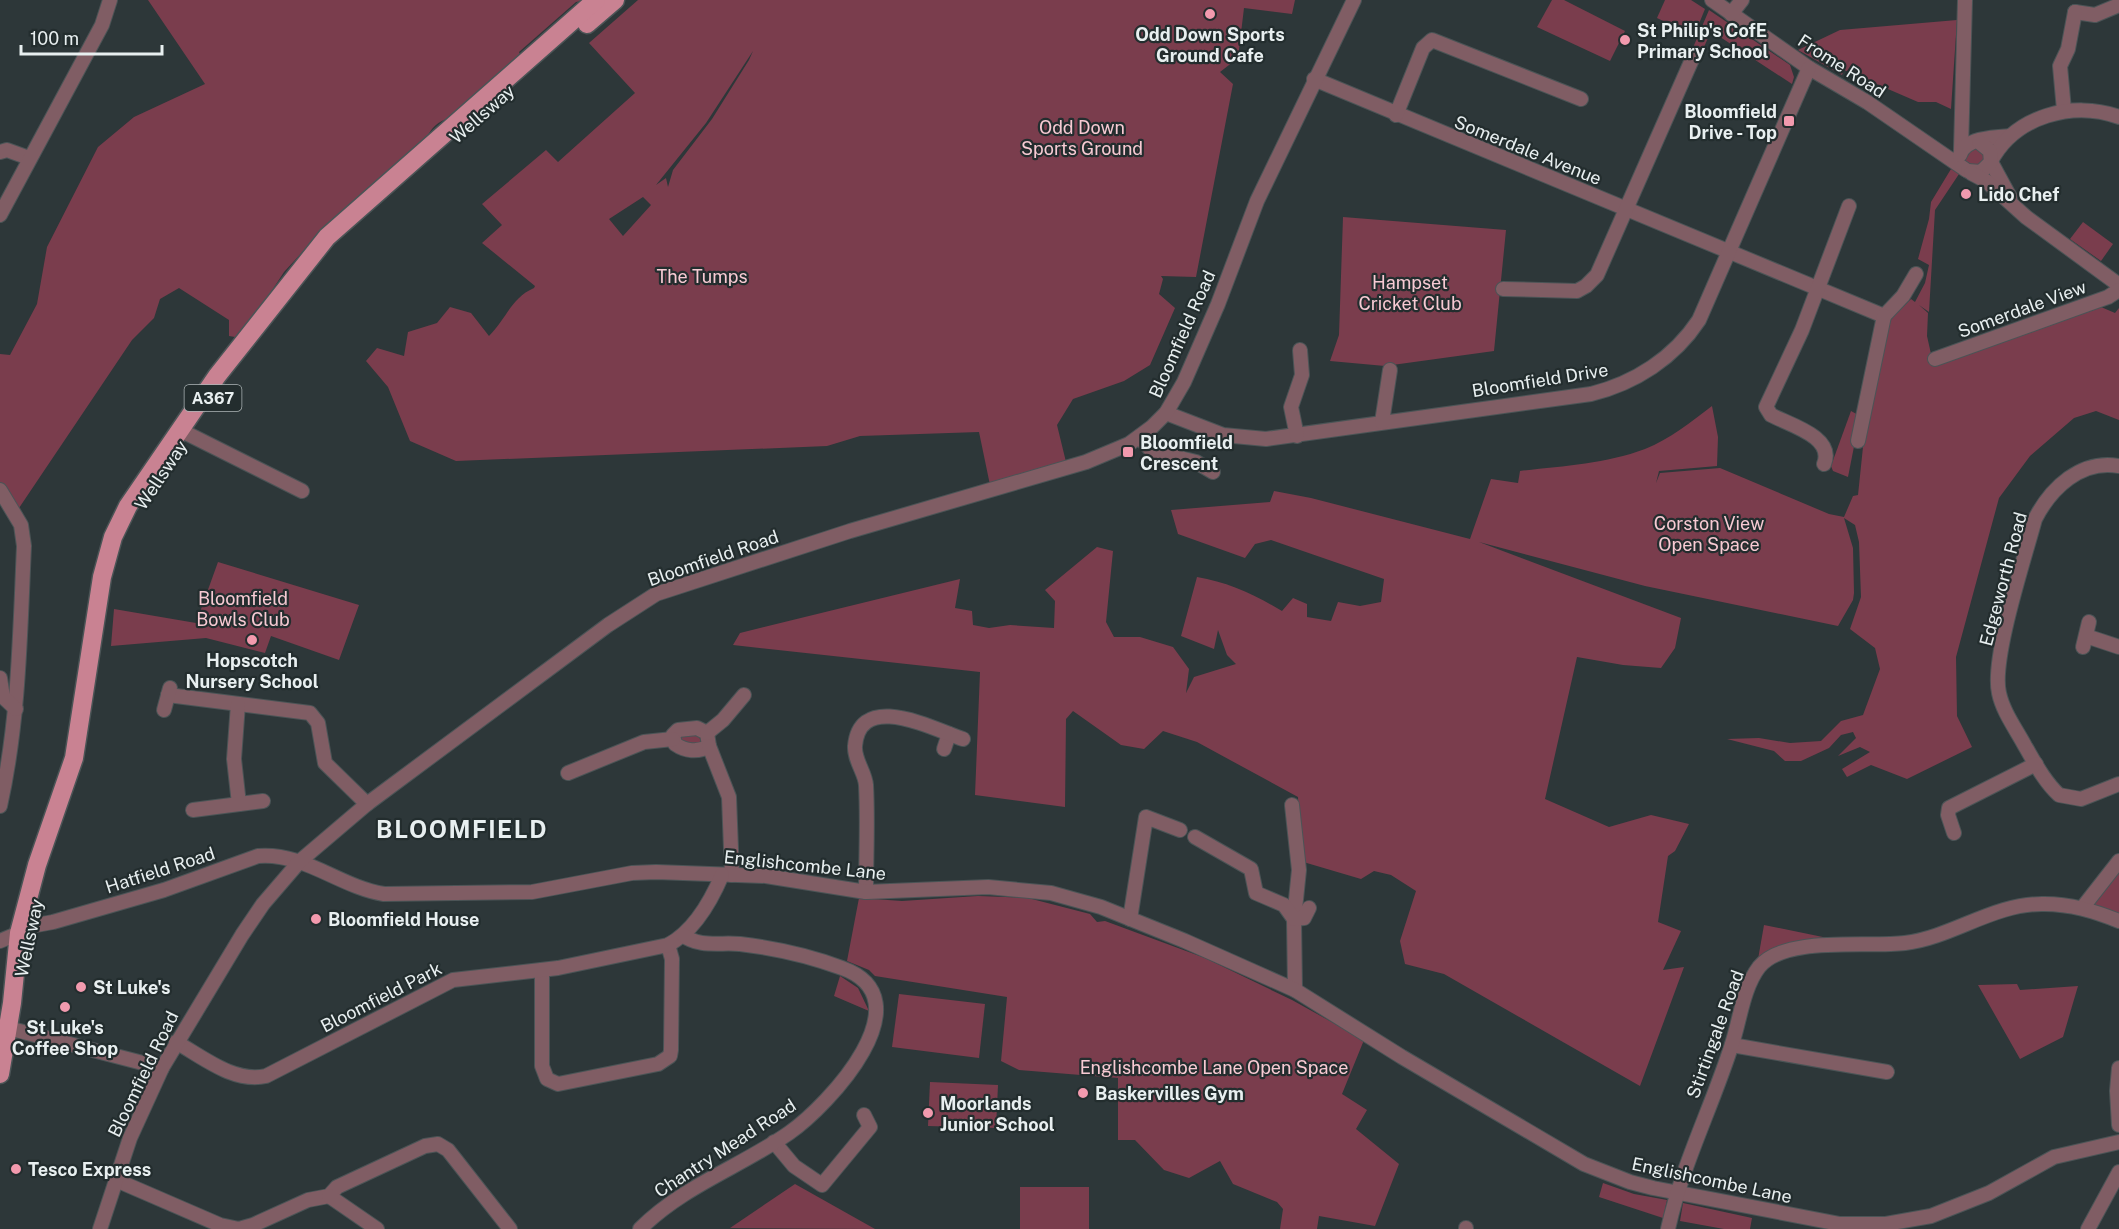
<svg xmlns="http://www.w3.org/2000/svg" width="2119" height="1229" viewBox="0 0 2119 1229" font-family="'Public Sans',sans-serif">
  <rect width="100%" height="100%" fill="#2d3739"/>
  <g fill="#7a3d4d" fill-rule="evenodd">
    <path d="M148,0H586L576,2L519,52L521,57L450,118C438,121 431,128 426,139L334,219L306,248L284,272L241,338L229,336V320L179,288L160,299L154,318L132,340L19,508L0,484V354L10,355L37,304L47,247L98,147L134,117L205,84Z"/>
    <path d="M638,0H1295L1292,14L1244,8L1238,58L1220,72L1233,84L1196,277L1161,276L1163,279L1159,294L1175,308L1150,365L1124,381L1073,399L1057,425L1066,462L990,485L979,432L860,436L827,446L456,461L410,441L388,387L366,361L377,348L404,356L408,332L437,323L450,307L471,313L489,336C507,318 511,298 534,288L535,286L482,243L502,225L482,204L546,150L558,162L635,93L589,43ZM753,51L749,60L712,119L673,170L668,187L666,178L656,185L706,123ZM643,197L651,205L623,236L609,219Z"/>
    <path d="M1552,0H1564L1625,31L1610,61L1537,27Z"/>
    <path d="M1665,0H1691L1705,9L1694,36L1657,18Z"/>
    <path d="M1709,10L1790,65L1794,77L1792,84L1711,31L1701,54L1692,50Z"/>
    <path d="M1957,20L1951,109L1936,102H1918L1844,70L1842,75L1798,50L1840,30Z"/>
    <path d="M1970,148L1982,149L1985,158L1976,167L1965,161Z"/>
    <path d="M1951,169L1959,174L1935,210L1929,312L1919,305L1928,313L1927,336L1933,363L2101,307L2115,313L2119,308V420L2096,411L2074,418L2030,456L1999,498L1956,657L1957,716L1972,747L1907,779L1871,765L1847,777L1842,769L1870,752L1860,747L1838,756L1856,738L1853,732L1841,735L1829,748L1801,761H1785L1774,751L1727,739L1759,738L1790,743L1821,741L1841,721L1863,715L1880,669L1875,648L1850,629L1861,597L1859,542L1855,525L1844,518L1853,548L1854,593L1853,600L1838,626L1645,586L1479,542L1681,618L1675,648L1661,668L1623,665L1577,657L1545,799L1609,827L1651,815L1689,824L1675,851L1668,856L1658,922L1681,931L1663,970L1684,967L1640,1086L1444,974L1405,964L1400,941L1416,891L1391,875L1374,871L1361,879L1300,861L1298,797L1197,742L1163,731L1144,749L1121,745L1073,711L1066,719L1065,807L975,795L980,672L733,645L740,633L960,579L955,608L972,611L973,625L989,628L1010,625L1054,628L1055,601L1045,590L1097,547L1113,551L1106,622L1114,637H1140L1173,647L1189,669L1186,693L1194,677L1236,664L1227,655L1218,630L1214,649L1181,636L1197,577C1228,582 1255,595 1282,611L1293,598L1307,604V617L1331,621L1338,602L1360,606L1381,602L1384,579L1271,540L1255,544L1245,558L1178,534L1171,510L1270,502L1274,491L1311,498L1470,539L1491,479L1518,483L1520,471C1562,466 1605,464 1645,449C1670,439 1691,422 1712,406L1718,437L1717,466L1659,471L1656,483L1660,473L1720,468L1829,514L1844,517L1853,496L1858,495L1863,447L1884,326L1911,299L1915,302L1925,283L1929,265L1918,259L1929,219L1931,202Z"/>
    <path d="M1343,217L1506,230L1494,351L1385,366L1330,361L1339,335Z"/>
    <path d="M2083,222L2113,244L2101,261L2070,239Z"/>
    <path d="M1851,411L1860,416L1848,477L1833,471L1831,466Z"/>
    <path d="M218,562L359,605L339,660L271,636L265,653L206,638L111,646L114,609L196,623Z"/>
    <path d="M697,734L702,742L684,747L679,736Z"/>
    <path d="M2119,872V916L2090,905Z"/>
    <path d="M978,896L1028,898L1090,914L1097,922L1105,921L1205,958L1292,1000L1364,1040L1342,1094L1367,1110L1356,1129L1399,1164L1375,1226L1319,1216L1317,1229H1280L1283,1209L1277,1202L1233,1184L1220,1161L1189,1178L1164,1170L1135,1140H1118V1078L1019,1070L1001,1061L1007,997L875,976L869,970L847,961L859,898L902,901Z"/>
    <path d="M1764,925L1847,942L1757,965Z"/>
    <path d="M840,976L858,988L869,1011L834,996Z"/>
    <path d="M2017,984L2020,990L2078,986L2063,1037L2020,1059L1978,985Z"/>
    <path d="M899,994L985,1004L979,1058L892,1047Z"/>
    <path d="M930,1082L998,1085L996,1128L928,1126Z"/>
    <path d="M1603,1183L1634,1194L1667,1200L1663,1218L1599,1197Z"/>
    <path d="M795,1184L875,1229L730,1228Z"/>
    <rect x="1020" y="1187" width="69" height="42"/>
    <path d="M1683,1203L1752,1218L1750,1229H1724L1680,1221Z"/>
  </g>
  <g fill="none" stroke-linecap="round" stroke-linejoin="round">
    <defs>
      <g id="minor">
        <path d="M1712,0L1809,68L1867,102L1966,170"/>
        <path d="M2075,12L2095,15L2119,5"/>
        <path d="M1731,14L1742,0"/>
        <path d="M1314,79L1884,316L1903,296L1916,274"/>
        <path d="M2064,110L2060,66L2068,49L2075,12"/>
        <path d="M1396,115L1423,48L1432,40L1581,99"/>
        <path d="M1961,150L1965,0"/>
        <path d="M0,152L7,150L29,158"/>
        <path d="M1960,155C1965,138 1994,137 2010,136"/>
        <path d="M1991,161C2015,116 2073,100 2119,117"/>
        <path d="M1991,162L2010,197"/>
        <path d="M1968,171L1981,172L1991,162L1990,151L1979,142"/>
        <path d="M1971,173L1986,181L2026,217L2119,285"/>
        <path d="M0,215L102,25L110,0"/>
        <path d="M1503,289L1577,291L1586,286L1597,275L1694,55"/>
        <path d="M1935,359L2108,297L2119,290"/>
        <path d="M1166,413L1223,435L1266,439L1591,394C1635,383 1674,358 1699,320L1809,68"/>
        <path d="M1382,422L1390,370"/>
        <path d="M188,434L302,491"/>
        <path d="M1297,436L1291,407L1302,375L1300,350"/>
        <path d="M1139,437L1152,451L1196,462L1213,472"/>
        <path d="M1858,441L1884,316"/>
        <path d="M1824,464C1835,437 1790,425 1771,415L1766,407L1802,330L1849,206"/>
        <path d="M2119,466C2081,459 2051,488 2035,519C2025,557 1991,659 1999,693C2003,712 2016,729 2025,746C2035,763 2044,781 2059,795L2081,799L2119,784"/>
        <path d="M0,490L21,525L24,546C20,633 19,721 0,806"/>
        <path d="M2086,636L2119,647"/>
        <path d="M2083,647L2089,622"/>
        <path d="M0,678L3,697L16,709"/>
        <path d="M168,695L310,713L318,723L325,763L367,804"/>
        <path d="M238,704L234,759L239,804"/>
        <path d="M164,710L170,688"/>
        <path d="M697,728L707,733L709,746C698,753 685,751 675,744L673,735L678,730Z"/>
        <path d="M707,733L723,720L744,695"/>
        <path d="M709,746L729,797L732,875"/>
        <path d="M944,749L949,734"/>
        <path d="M568,773L644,742L673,739"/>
        <path d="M1292,805L1299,870L1294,919L1295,990"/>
        <path d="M193,810L263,801"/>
        <path d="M1954,833L1948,815L1949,808L2036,764"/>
        <path d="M1195,837L1251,869L1256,893L1284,905L1294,919L1304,918L1309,908"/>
        <path d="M866,892C866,856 868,821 866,785C865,772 854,760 855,746C860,690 933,729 963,739"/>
        <path d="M2083,907L2119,861"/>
        <path d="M1130,919L1146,817L1180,830"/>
        <path d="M31,926L53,922L164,890L258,856C304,852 340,887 384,894L532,892L632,873L656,872L766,876L866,892L988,887L1051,893L1101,907L1185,941L1295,990L1402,1057L1584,1164L1630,1182L1653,1188L1840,1224H1886L1931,1216L1989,1193L2054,1157L2119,1142"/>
        <path d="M0,941L19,933"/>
        <path d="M542,970V1066L547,1079L558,1084L658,1064L670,1056L671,1050L672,959L668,945"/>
        <path d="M8,1028L162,1068"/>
        <path d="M176,1042C204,1058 234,1083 266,1076L453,980L558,968L668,945C694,931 711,901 722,875"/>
        <path d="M1732,1045L1887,1072"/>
        <path d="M2119,1068L2117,1091L2119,1125"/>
        <path d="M774,1142L794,1166L822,1185L870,1127L864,1115"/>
        <path d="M116,1180L220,1225L239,1229L253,1225L308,1200L329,1196L337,1187L425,1146L438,1144L448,1150L510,1229"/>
        <path d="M329,1196L377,1229"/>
        <path d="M1466,1228V1229"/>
        <path d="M100,1229L130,1138L162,1068L242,935L263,904L300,861L367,804L608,625L656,594L850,531L1086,462L1129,444L1152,427L1166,413L1184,382L1218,304L1257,201L1354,0"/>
        <path d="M640,1229C683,1186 740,1167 789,1133C829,1105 928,999 842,968C810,956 774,948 740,944C721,942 699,948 683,935"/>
        <path d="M1668,1229C1682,1165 1712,1107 1732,1044C1740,1020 1743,988 1759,967C1785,935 1867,948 1905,943C1953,937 1994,903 2044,904C2071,904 2094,911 2119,921"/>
        <path d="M2088,1229L2119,1172"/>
      </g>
      <g id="major">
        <path d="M587,24L615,0"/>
        <path d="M0,1074L12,1003L19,933L37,865L74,758L102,577L113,537L128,506L217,376L327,237L596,0"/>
      </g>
    </defs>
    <use href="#minor" stroke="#4b5456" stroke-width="16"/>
    <use href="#major" stroke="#4b5456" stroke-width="21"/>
    <use href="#minor" stroke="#805d64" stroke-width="14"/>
    <use href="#major" stroke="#c98292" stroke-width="18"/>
  </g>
  <g fill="#f29aae" stroke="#232d2e" stroke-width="2">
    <circle cx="1210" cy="14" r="6"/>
    <circle cx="1625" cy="40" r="6"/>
    <rect x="1783" y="115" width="12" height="12" rx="3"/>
    <circle cx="1966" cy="194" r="6"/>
    <rect x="1122" y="446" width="12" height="12" rx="3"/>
    <circle cx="252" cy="640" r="6"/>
    <circle cx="316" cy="919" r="6"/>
    <circle cx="81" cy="987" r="6"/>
    <circle cx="65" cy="1007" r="6"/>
    <circle cx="1083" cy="1093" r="6"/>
    <circle cx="928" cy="1113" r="6"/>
    <circle cx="16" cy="1169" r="6"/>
  </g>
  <g text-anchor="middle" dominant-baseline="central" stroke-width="4.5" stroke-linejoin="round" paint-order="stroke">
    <rect fill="#232d2e" stroke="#adb5b6" stroke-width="1.5" x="184.5" y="385" width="57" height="26" rx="4.5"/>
    <g font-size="16" font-weight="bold" fill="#e8eff0">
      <text x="213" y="398">A367</text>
    </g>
    <g font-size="18" font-weight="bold" fill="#e8eff0" stroke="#232d2e" text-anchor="start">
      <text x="1637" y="30">St Philip's CofE<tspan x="1637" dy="21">Primary School</tspan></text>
      <text x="1210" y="34" text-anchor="middle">Odd Down Sports<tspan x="1210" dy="21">Ground Cafe</tspan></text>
      <text x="1777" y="111" text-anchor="end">Bloomfield<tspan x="1777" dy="21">Drive - Top</tspan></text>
      <text x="1978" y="194">Lido Chef</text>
      <text x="1140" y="442">Bloomfield<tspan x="1140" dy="21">Crescent</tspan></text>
      <text x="252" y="660" text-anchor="middle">Hopscotch<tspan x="252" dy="21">Nursery School</tspan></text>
      <text x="328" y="919">Bloomfield House</text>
      <text x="93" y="987">St Luke's</text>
      <text x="65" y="1027" text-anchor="middle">St Luke's<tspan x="65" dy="21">Coffee Shop</tspan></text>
      <text x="1095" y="1093">Baskervilles Gym</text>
      <text x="940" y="1103">Moorlands<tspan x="940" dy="21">Junior School</tspan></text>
      <text x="28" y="1169">Tesco Express</text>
    </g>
    <g font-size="18" fill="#e8eff0" stroke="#232d2e">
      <text transform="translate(1842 66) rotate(33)">Frome Road</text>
      <text transform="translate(482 114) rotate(-41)">Wellsway</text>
      <text transform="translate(1528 150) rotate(22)">Somerdale Avenue</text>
      <text transform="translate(2022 309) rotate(-20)">Somerdale View</text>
      <text transform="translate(1182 334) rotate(-66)">Bloomfield Road</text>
      <text transform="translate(1540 380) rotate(-9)">Bloomfield Drive</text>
      <text transform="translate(161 475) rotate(-56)">Wellsway</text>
      <text transform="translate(713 558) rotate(-19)">Bloomfield Road</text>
      <text transform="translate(2003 579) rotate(-75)">Edgeworth Road</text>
      <text transform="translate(805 865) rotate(6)">Englishcombe Lane</text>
      <text transform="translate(160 870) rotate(-18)">Hatfield Road</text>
      <text transform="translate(29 938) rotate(-78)">Wellsway</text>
      <text transform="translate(381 997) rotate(-27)">Bloomfield Park</text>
      <text transform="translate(1715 1034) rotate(-70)">Stirtingale Road</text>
      <text transform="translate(143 1074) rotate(-64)">Bloomfield Road</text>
      <text transform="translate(725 1148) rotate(-33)">Chantry Mead Road</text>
      <text transform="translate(1712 1180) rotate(12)">Englishcombe Lane</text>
    </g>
    <g font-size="18" fill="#f8cad3" stroke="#232d2e">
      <text x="1082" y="127">Odd Down<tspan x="1082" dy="21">Sports Ground</tspan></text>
      <text x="702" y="276">The Tumps</text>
      <text x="1410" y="282">Hampset<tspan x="1410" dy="21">Cricket Club</tspan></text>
      <text x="1709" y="523">Corston View<tspan x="1709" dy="21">Open Space</tspan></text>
      <text x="243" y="598">Bloomfield<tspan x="243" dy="21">Bowls Club</tspan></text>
      <text x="1214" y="1067">Englishcombe Lane Open Space</text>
    </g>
    <g font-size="24" font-weight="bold" letter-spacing="1.5" fill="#e8eff0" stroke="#232d2e">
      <text x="462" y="829">BLOOMFIELD</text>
    </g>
  </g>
  <path d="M21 45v9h141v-9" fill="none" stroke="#e8eff0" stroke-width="3"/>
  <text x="30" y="45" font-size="18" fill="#e8eff0" stroke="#232d2e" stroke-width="4.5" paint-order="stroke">100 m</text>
</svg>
